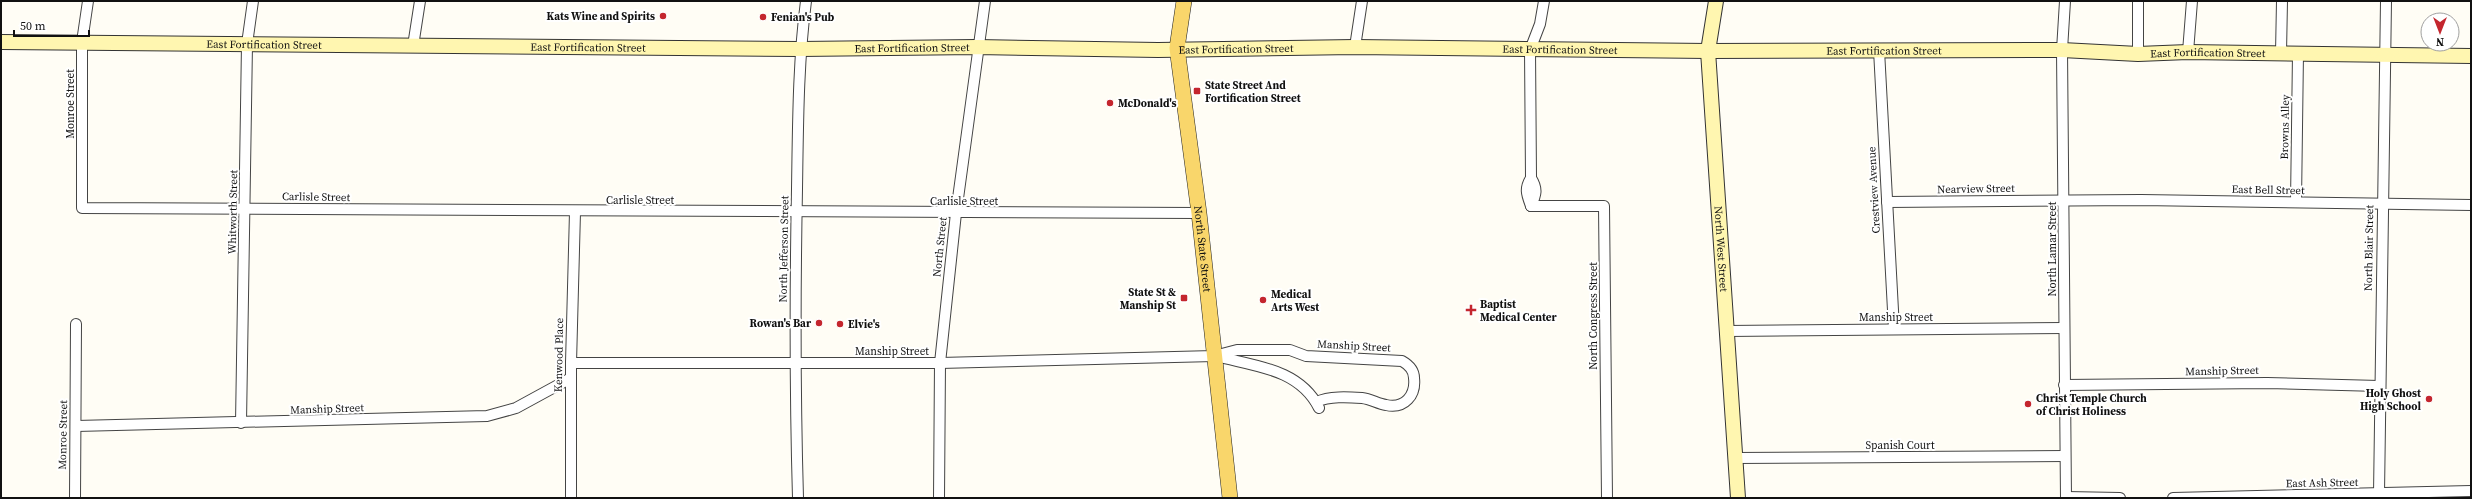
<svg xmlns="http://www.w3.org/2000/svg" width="2472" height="499" viewBox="0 0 2472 499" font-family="'Source Serif 4',serif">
  <rect width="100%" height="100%" fill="#fffdf5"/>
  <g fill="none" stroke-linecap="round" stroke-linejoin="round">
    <defs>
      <g id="street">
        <path d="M88,1L82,42V208L1199,213"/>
        <path d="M2065,1L2062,50L2066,498"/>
        <path d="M2138,1V54"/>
        <path d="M413,46L420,1"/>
        <path d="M1355,47L1362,1"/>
        <path d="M1879,50L1894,329"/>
        <path d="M2188,52L2192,1"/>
        <path d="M2281,53L2282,1"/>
        <path d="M1531,178C1524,189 1527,195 1531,206"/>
        <path d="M1887,202L2141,200L2471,205"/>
        <path d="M2296,202L2298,53"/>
        <path d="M1531,206H1604L1607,498"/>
        <path d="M1531,206C1536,195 1538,189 1531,178L1530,50L1540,24L1544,1"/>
        <path d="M1727,331L2064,328"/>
        <path d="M1216,356C1253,366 1299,368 1319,408"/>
        <path d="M571,363H940L1214,356L1237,350H1290L1306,356L1402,361C1409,365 1414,370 1414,378C1416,395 1405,409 1386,405C1378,404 1371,399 1362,398C1347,397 1330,396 1316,402"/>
        <path d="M2064,385L2267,383L2379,386"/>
        <path d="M241,423L247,44L253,1"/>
        <path d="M76,426L487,416L516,408L571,378"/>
        <path d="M1735,458L2065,456"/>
        <path d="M2379,494L2386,1"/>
        <path d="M2066,497L2120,498"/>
        <path d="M75,498L76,324"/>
        <path d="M571,498V363L575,212"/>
        <path d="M798,498C795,395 795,292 797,189C798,126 798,63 806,1"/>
        <path d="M939,498L940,363L956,213L985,1"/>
        <path d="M2173,498L2471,491"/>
      </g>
      <g id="secondary">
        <path id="s1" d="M1716,1L1708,51L1738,498"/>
        <path id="s2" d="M1,42L800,49L977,47L1158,50L1355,47L1708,51L2062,50L2138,54L2188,52L2471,56"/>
      </g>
      <g id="primary">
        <path id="s3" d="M1184,1L1177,48L1199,213L1230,498"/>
      </g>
    </defs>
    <use href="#street" stroke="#444" stroke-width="12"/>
    <use href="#secondary" stroke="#333" stroke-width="16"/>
    <use href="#primary" stroke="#222" stroke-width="16"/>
    <use href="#street" stroke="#fff" stroke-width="10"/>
    <use href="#secondary" stroke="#fff6b0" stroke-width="14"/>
    <use href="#primary" stroke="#f9d66b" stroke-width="15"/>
  </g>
  <g fill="#c4262e" stroke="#fff" stroke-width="1.5">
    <circle cx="663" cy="16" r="4"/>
    <circle cx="763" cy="17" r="4"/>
    <rect x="1193" y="87" width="8" height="8" rx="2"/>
    <circle cx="1110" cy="103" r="4"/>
    <rect x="1180" y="294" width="8" height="8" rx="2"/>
    <circle cx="1263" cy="300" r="4"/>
    <path d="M1469 304h4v4h4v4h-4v4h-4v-4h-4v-4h4z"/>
    <circle cx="819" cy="323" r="4"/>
    <circle cx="840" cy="324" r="4"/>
    <circle cx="2429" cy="399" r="4"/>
    <circle cx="2028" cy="404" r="4"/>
  </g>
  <g text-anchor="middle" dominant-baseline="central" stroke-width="4" stroke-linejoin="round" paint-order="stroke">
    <g font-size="11" font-weight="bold" fill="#111" stroke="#fff" text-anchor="start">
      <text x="655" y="16" text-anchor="end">Kats Wine and Spirits</text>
      <text x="771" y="17">Fenian's Pub</text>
      <text x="1205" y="85">State Street And<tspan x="1205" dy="13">Fortification Street</tspan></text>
      <text x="1118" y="103">McDonald's</text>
      <text x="1176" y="292" text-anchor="end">State St &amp;<tspan x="1176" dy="13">Manship St</tspan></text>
      <text x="1271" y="294">Medical<tspan x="1271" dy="13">Arts West</tspan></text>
      <text x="1480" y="304">Baptist<tspan x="1480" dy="13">Medical Center</tspan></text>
      <text x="811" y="323" text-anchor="end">Rowan's Bar</text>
      <text x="848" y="324">Elvie's</text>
      <text x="2421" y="393" text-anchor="end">Holy Ghost<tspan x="2421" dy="13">High School</tspan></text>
      <text x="2036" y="398">Christ Temple Church<tspan x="2036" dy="13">of Christ Holiness</tspan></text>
    </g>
    <g font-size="11" fill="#111" stroke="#fff">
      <text stroke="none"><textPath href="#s2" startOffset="263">East Fortification Street</textPath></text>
      <text stroke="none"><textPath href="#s2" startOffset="587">East Fortification Street</textPath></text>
      <text stroke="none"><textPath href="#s2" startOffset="911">East Fortification Street</textPath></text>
      <text stroke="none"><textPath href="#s2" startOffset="1235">East Fortification Street</textPath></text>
      <text stroke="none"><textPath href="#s2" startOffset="1559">East Fortification Street</textPath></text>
      <text stroke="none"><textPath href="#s2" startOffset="1883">East Fortification Street</textPath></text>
      <text stroke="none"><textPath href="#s2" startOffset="2207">East Fortification Street</textPath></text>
      <text transform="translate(70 104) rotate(-90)">Monroe Street</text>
      <text transform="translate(2285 127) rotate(-89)">Browns Alley</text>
      <text transform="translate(1976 189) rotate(-1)">Nearview Street</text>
      <text transform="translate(1874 190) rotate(-93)">Crestview Avenue</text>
      <text transform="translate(2268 190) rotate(1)">East Bell Street</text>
      <text transform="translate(316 197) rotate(1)">Carlisle Street</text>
      <text x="640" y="200">Carlisle Street</text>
      <text x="964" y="201">Carlisle Street</text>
      <text transform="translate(233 212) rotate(-89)">Whitworth Street</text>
      <text transform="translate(940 247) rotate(-84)">North Street</text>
      <text transform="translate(2369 248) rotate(-89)">North Blair Street</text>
      <text transform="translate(784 249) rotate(-89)">North Jefferson Street</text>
      <text stroke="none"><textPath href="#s3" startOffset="250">North State Street</textPath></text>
      <text stroke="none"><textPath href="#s1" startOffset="249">North West Street</textPath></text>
      <text transform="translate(2052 249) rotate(-90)">North Lamar Street</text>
      <text transform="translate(1593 316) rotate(-90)">North Congress Street</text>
      <text x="1896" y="317">Manship Street</text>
      <text transform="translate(1354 346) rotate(3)">Manship Street</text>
      <text x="892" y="351">Manship Street</text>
      <text transform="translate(559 355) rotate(-89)">Kenwood Place</text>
      <text transform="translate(2222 371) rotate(-1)">Manship Street</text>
      <text transform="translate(327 409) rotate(-2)">Manship Street</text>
      <text transform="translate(63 435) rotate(-89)">Monroe Street</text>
      <text x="1900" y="445">Spanish Court</text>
      <text transform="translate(2322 483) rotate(-1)">East Ash Street</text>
    </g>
  </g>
  <rect width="2472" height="499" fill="none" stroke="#111111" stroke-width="4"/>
  <g transform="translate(2440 32) rotate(180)"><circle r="19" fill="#ffffff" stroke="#a0a0a0"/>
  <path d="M0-3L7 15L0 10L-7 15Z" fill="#c4262e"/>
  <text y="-6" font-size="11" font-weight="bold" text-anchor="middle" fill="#111111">N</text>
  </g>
  <path d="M14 30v6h75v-6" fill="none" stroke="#111111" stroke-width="2"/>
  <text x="20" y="30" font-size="12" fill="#111111" stroke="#ffffff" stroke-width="3" paint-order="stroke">50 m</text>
</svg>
